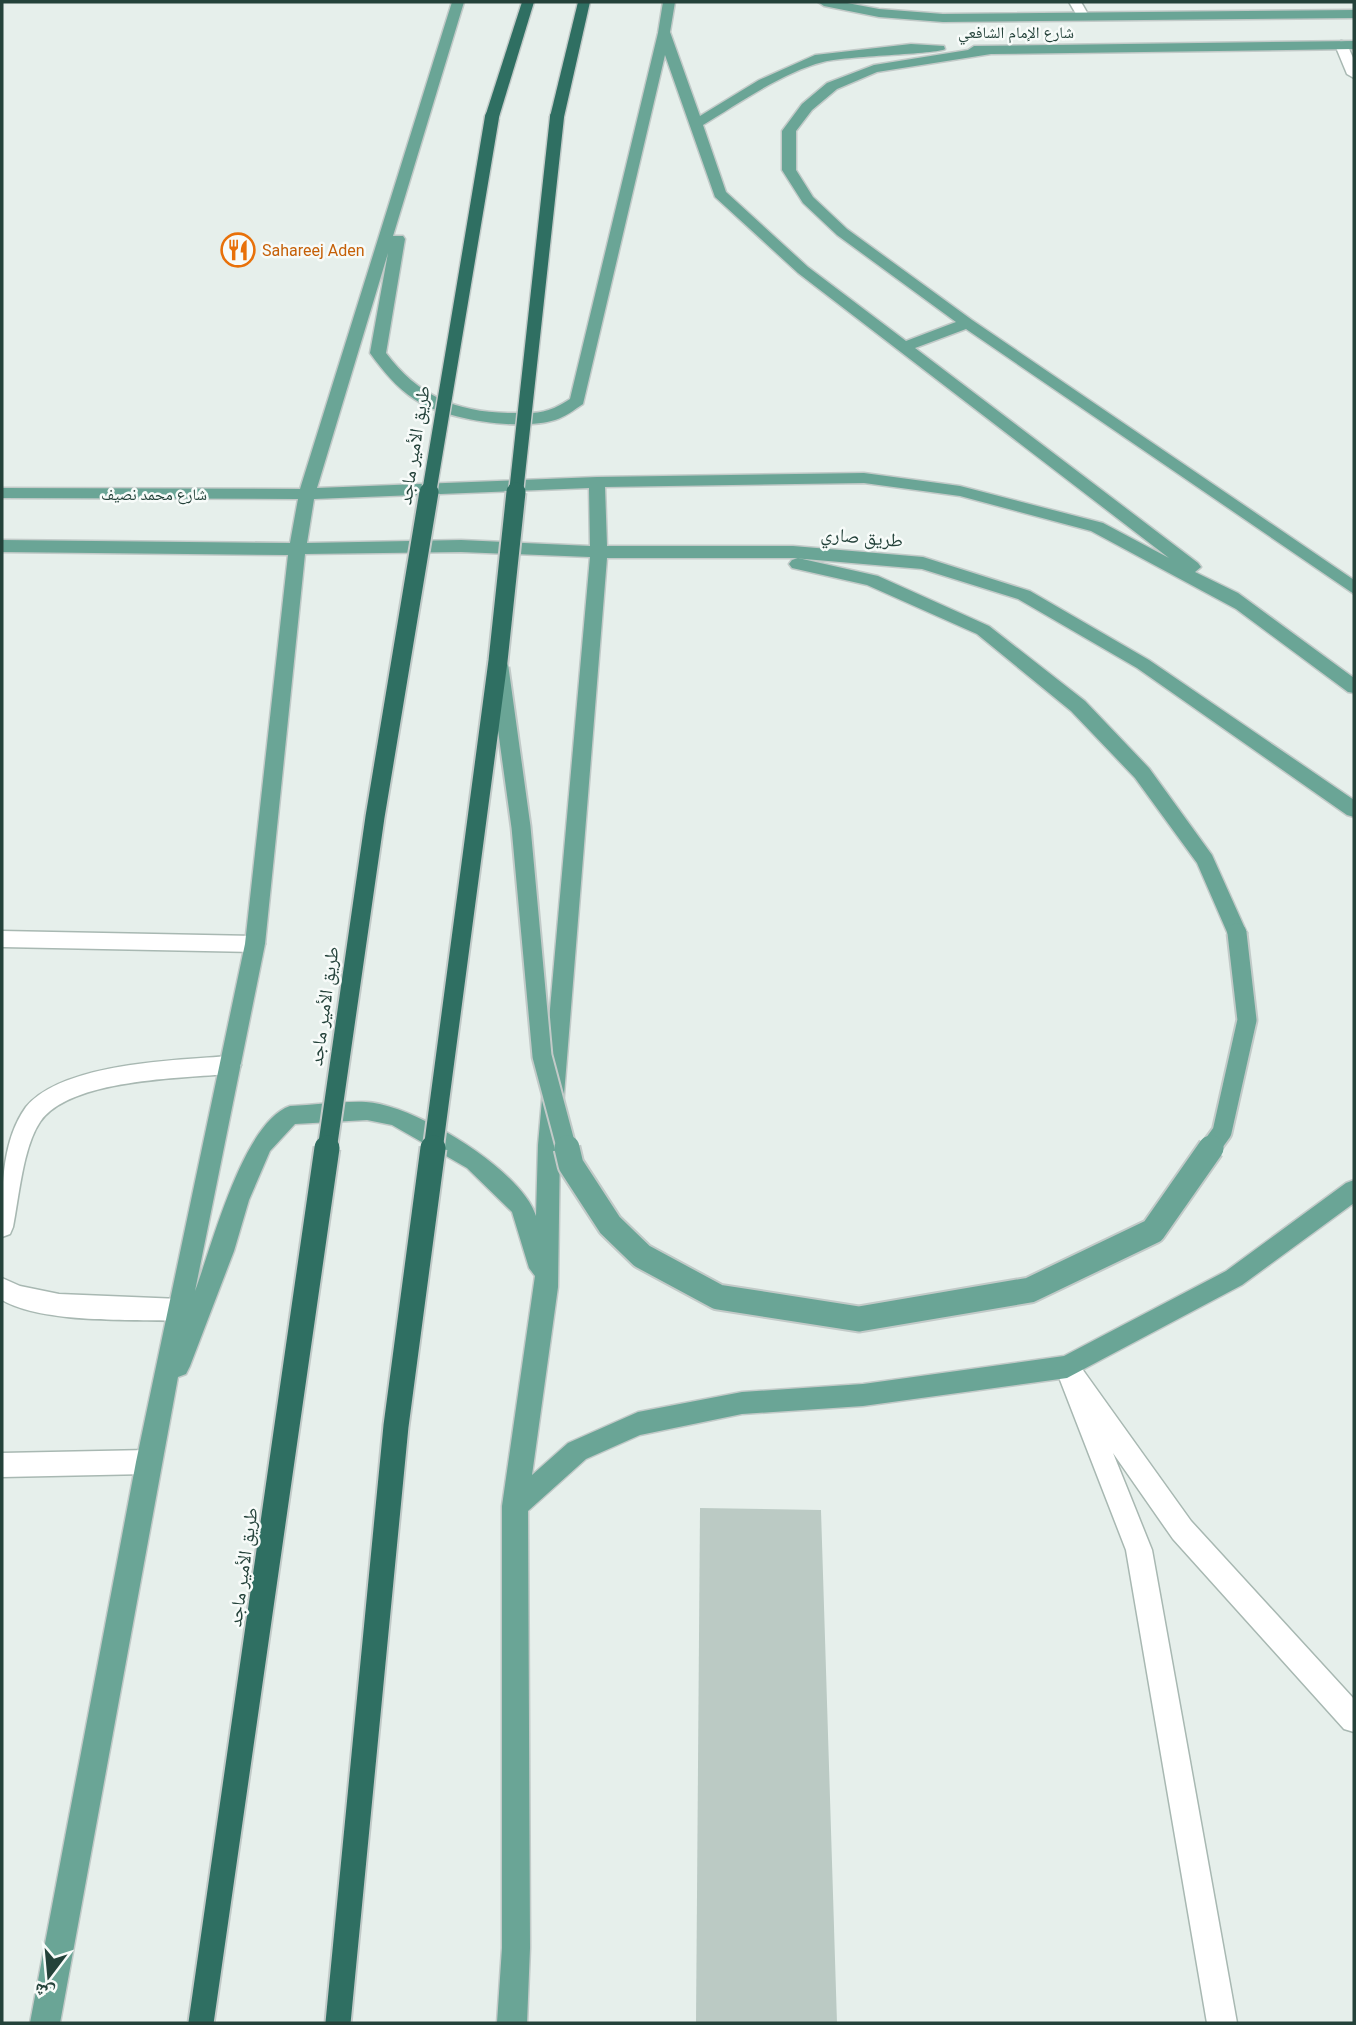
<svg xmlns="http://www.w3.org/2000/svg" width="1356" height="2025" viewBox="0 0 1356 2025" font-family="Roboto,'Noto Naskh Arabic',sans-serif">
  <rect width="100%" height="100%" fill="#e6efeb"/>
  <path fill="#bbcac4" d="M700,1508L821,1510L837,2023H696Z"/>
  <g fill="none" stroke-linecap="round" stroke-linejoin="round">
    <defs>
      <g id="minor">
        <path d="M1069,2H1081L1089,16L1087,19H1079Z"/>
        <path d="M1341,41L1346,42L1354,60V78L1347,74L1335,45Z"/>
        <path d="M2,931L255,936L262,938L265,944L262,950L255,952L2,947Z"/>
        <path d="M230,1056L238,1059L241,1065L238,1071L230,1074C182,1078 69,1079 40,1122C23,1147 19,1197 13,1227L10,1234L2,1237C2,1195 0,1143 26,1107C62,1063 176,1060 230,1056Z"/>
        <path d="M2,1278L20,1286L59,1294L180,1299L188,1302L192,1310L188,1318L180,1321C131,1319 44,1324 2,1300Z"/>
        <path d="M1067,1356L1075,1359L1191,1521L1354,1699V1732L1344,1729L1173,1539L1113,1453L1152,1550L1237,2023H1207L1126,1550L1055,1367L1059,1359Z"/>
        <path d="M148,1450L157,1454L160,1462L157,1470L148,1474L2,1477V1453Z"/>
      </g>
      <g id="major">
        <path d="M452,2H464L393,236H403L405,239L386,353C417,395 456,412 508,413C536,413 546,415 570,399L658,33L663,2H675L670,32L700,116L759,80L815,55L911,44L944,46L945,49C939,54 843,56 823,62C783,72 738,104 703,125L726,192L808,267L906,341L956,322L837,235L803,203L782,170V131L802,104L827,83L874,65L968,50L974,46L1354,41V49L991,54L877,72L837,89L812,110L796,131V170L813,197L847,229L972,320L1354,580V594L966,329L915,348L1198,563L1201,567L1195,572L1238,593L1354,678V693L1348,692L1236,609L1091,531L960,496L864,483L605,487L607,546H793L923,557L1030,591L1149,660L1354,800V817L1347,815L1137,668L1018,599L922,569L793,558H607L560,1145L558,1287L532,1475L568,1443L638,1412L742,1392L863,1384L1064,1356L1226,1271L1346,1183L1354,1180V1203L1242,1285L1067,1378L863,1406L742,1414L640,1435L586,1459L528,1511L530,1948L527,2023H497L502,1948V1506L535,1276L529,1268L512,1212L467,1168L392,1125L367,1120L295,1124L270,1151L249,1200L234,1251L190,1366L186,1374L178,1377L60,2023H30L136,1462L245,944L288,555L2,552V540L290,543L298,499L2,498V488L300,489ZM665,55L715,197L798,273L1169,558L1103,523L960,486L864,473L597,477L317,488L388,253L370,353C383,371 396,387 414,399C445,420 519,431 555,420C565,417 574,410 583,404ZM589,488L590,546L461,540L307,543L314,499ZM461,552L590,557L538,1145L536,1216C522,1170 413,1104 366,1102C341,1101 315,1105 290,1106C243,1122 212,1246 195,1291L265,944L305,554Z"/>
        <path d="M818,2H842L879,9L943,14L1354,10V18L943,22L879,17L824,6Z"/>
        <path d="M798,558L878,576L989,626L1085,701L1149,768L1212,855L1247,933L1244,939L1237,941L1230,939L1197,863L1135,778L1071,711L977,634L867,585L792,568L789,564L792,560Z"/>
      </g>
      <g id="highway">
        <path d="M522,2H534L499,117L492,121L487,120L485,117Z"/>
        <path d="M578,2H590L564,117L557,121L550,117Z"/>
      </g>
    </defs>
    <use href="#minor" stroke="#a8b8b2" stroke-width="3"/>
    <use href="#major" stroke="#c2cac8" stroke-width="3"/>
    <use href="#highway" stroke="#c2cac8" stroke-width="3"/>
    <use href="#minor" fill="#fff" fill-rule="evenodd"/>
    <use href="#major" fill="#6aa596" fill-rule="evenodd"/>
    <use href="#highway" fill="#2f6f62" fill-rule="evenodd"/>
    <defs>
      <g id="major-bridge-far1">
        <path d="M499,668L521,827L542,1056L567,1150"/>
        <path d="M1209,1150L1222,1132L1247,1020L1237,933"/>
      </g>
      <path id="major-bridge" d="M567,1148L571,1165L610,1225L642,1256L718,1297L859,1319L1030,1290L1153,1231L1211,1148"/>
      <g id="highway-bridge-far2">
        <path d="M429,493L492,117"/>
        <path d="M516,493L557,117"/>
      </g>
      <g id="highway-bridge-far1">
        <path d="M327,1150L375,817L429,492"/>
        <path d="M433,1150L498,661L516,492"/>
      </g>
      <g id="highway-bridge">
        <path d="M201,2023L327,1148"/>
        <path d="M338,2023L396,1426L433,1148"/>
      </g>
    </defs>
    <use href="#major-bridge-far1" stroke="#c2cac8" stroke-width="23" stroke-linecap="butt"/>
    <use href="#major-bridge" stroke="#c2cac8" stroke-width="29" stroke-linecap="butt"/>
    <use href="#highway-bridge-far2" stroke="#c2cac8" stroke-width="17" stroke-linecap="butt"/>
    <use href="#highway-bridge-far1" stroke="#c2cac8" stroke-width="23" stroke-linecap="butt"/>
    <use href="#highway-bridge" stroke="#c2cac8" stroke-width="29" stroke-linecap="butt"/>
    <use href="#major-bridge-far1" stroke="#6aa596" stroke-width="19"/>
    <use href="#major-bridge" stroke="#6aa596" stroke-width="25"/>
    <use href="#highway-bridge-far2" stroke="#2f6f62" stroke-width="14"/>
    <use href="#highway-bridge-far1" stroke="#2f6f62" stroke-width="19"/>
    <use href="#highway-bridge" stroke="#2f6f62" stroke-width="25"/>
  </g>
  <defs>
    <symbol id="restaurant-ring" viewBox="-11 -11 22 22"><circle r="9.5" fill="#f7fbf9" stroke="#e8710a" stroke-width="1.5"/><path d="M-5-6h1v4h1v-4h1v4h1v-4h1v5L-1.5 .5V6h-2V.5L-5-1ZM5-6V6H3V1.5H1.5Q1.5-4 5-6Z" fill="#e8710a"/></symbol>
  </defs>
  <g fill-rule="evenodd">
    <use href="#restaurant-ring" x="219" y="231" width="38" height="38"/>
  </g>
  <g text-anchor="middle" dominant-baseline="central" stroke-width="5" stroke-linejoin="round" paint-order="stroke">
    <g font-size="16" fill="#24423a" stroke="#f7fbf9">
      <text x="1016" y="32">شارع الإمام الشافعي</text>
      <text x="154" y="494">شارع محمد نصيف</text>
    </g>
    <g font-size="16" fill="#c56008" stroke="#f7fbf9" text-anchor="start">
      <text x="262" y="250">Sahareej Aden</text>
    </g>
    <g font-size="19" fill="#24423a" stroke="#f7fbf9">
      <text transform="translate(414 445) rotate(-81)">طريق الأمير ماجد</text>
      <text transform="translate(862 537) rotate(5)">طريق صاري</text>
      <text transform="translate(324 1006) rotate(-82)">طريق الأمير ماجد</text>
      <text transform="translate(243 1567) rotate(-82)">طريق الأمير ماجد</text>
    </g>
  </g>
  <rect width="1356" height="2025" fill="none" stroke="#24423a" stroke-width="7"/>
  <g transform="translate(49 1976) rotate(196)" stroke="#f7fbf9" stroke-width="5" paint-order="stroke">
  <path d="M0-5L12 26L0 18L-12 26Z" fill="#24423a"/>
  <text y="-10" font-size="19" font-weight="bold" text-anchor="middle" fill="#24423a">ش</text>
  </g>
</svg>
